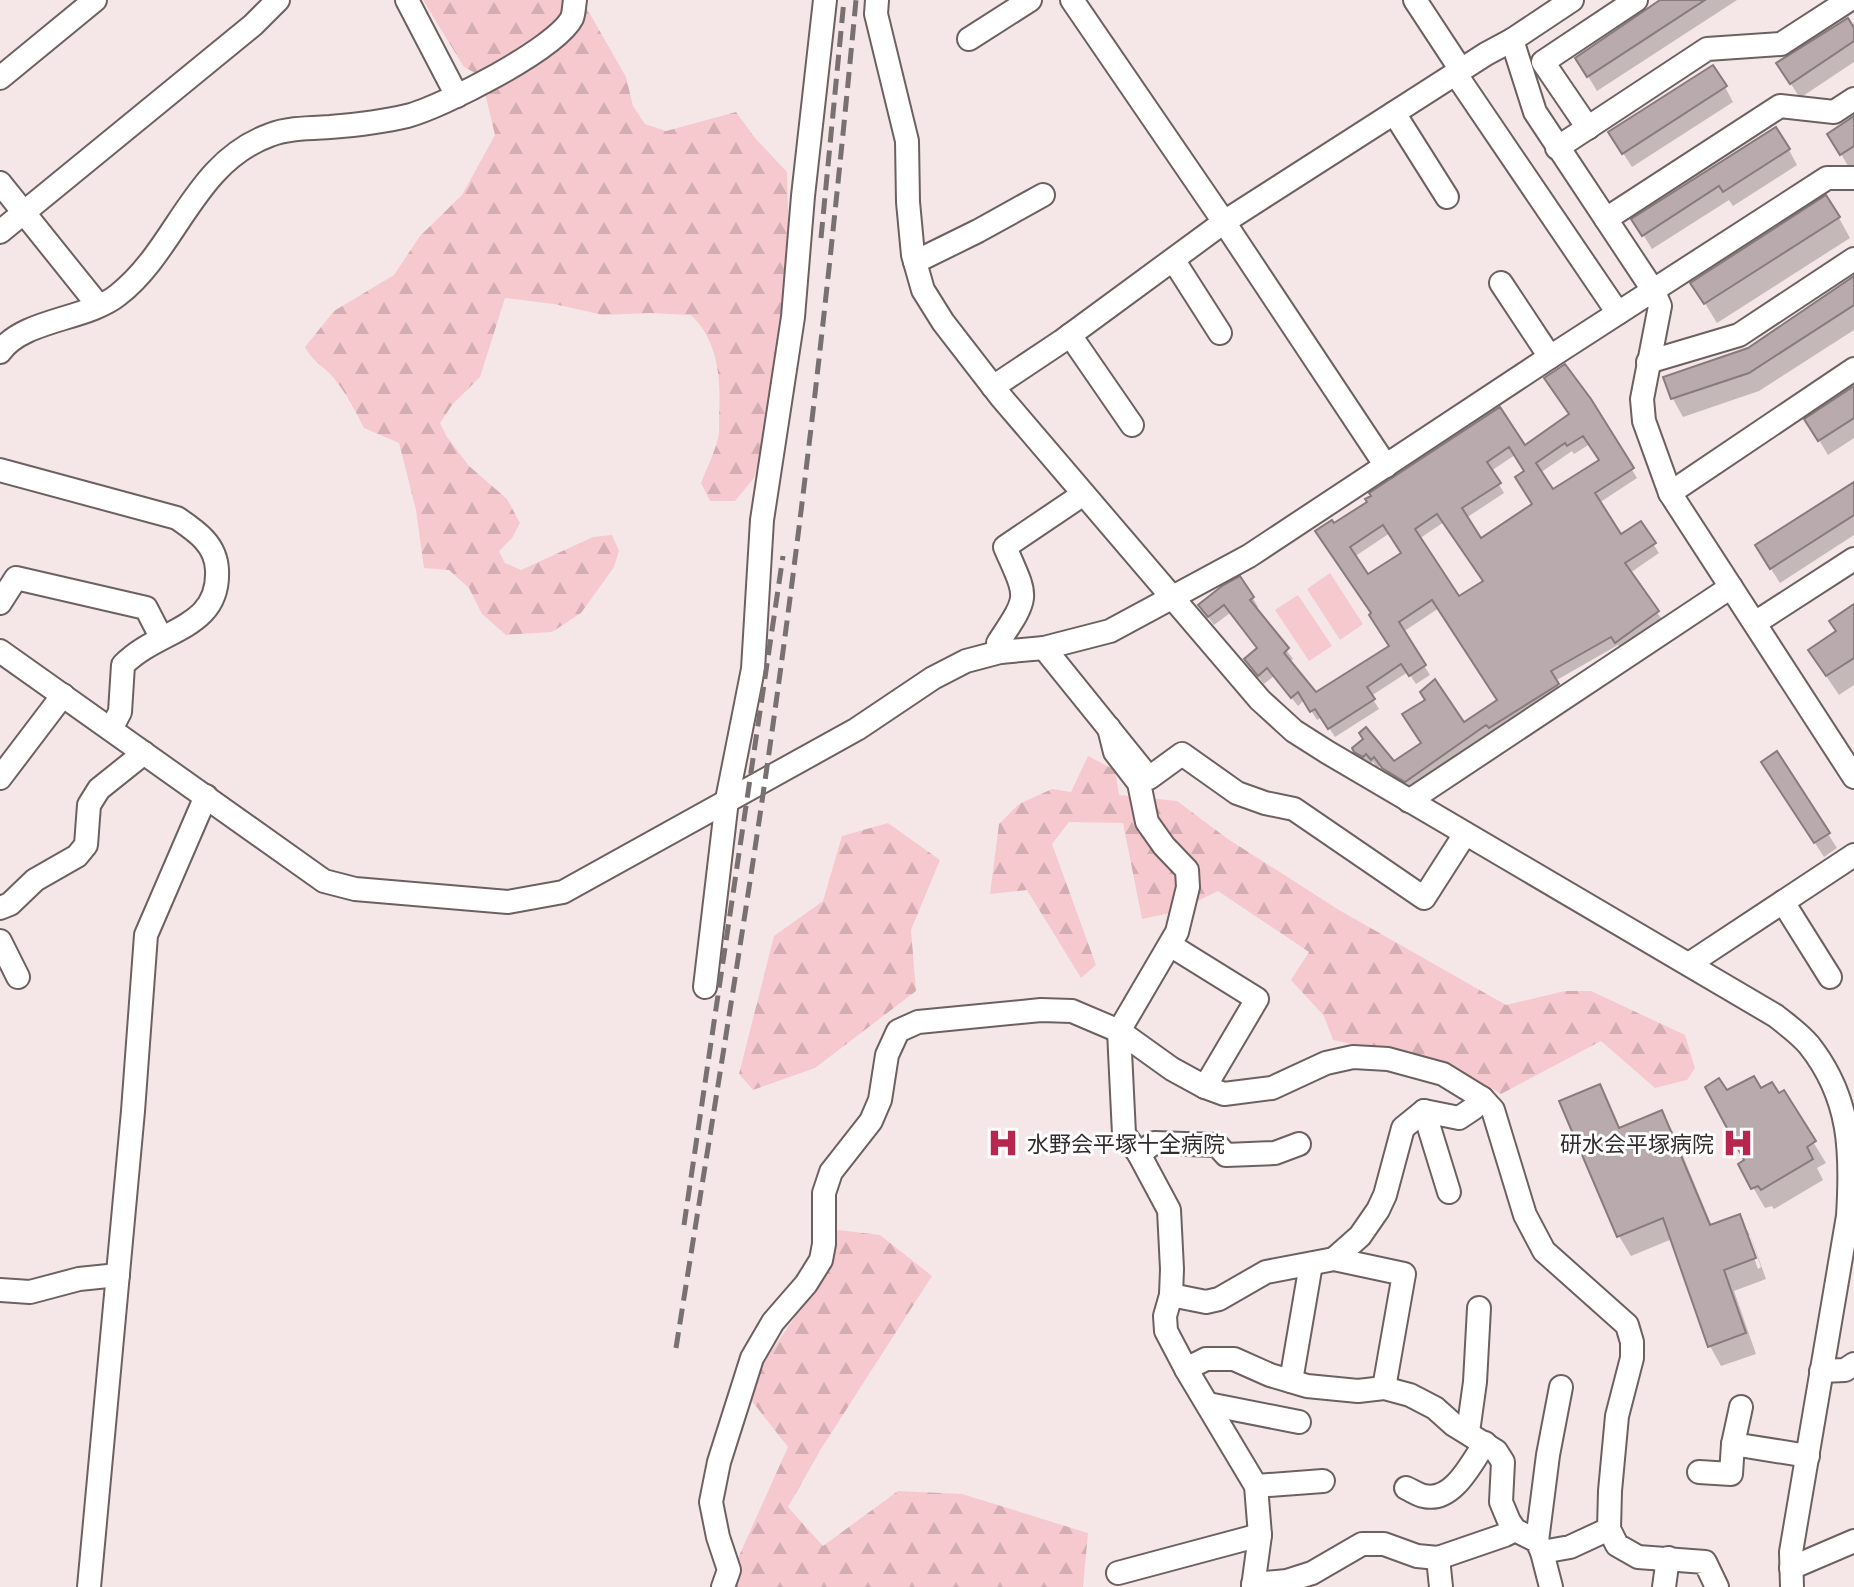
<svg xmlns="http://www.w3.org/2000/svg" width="1854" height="1587" viewBox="0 0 1854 1587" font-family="Commissioner,'Noto Sans JP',sans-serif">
  <defs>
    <pattern id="forest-firs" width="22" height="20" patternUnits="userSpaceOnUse" patternTransform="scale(2)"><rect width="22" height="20" fill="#f6c9ce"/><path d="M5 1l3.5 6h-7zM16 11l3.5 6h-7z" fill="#d3adb1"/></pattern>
  </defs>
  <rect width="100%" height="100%" fill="#f5e7e8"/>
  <g fill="url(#forest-firs)">
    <path d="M423,0H582L626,77L633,106L645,124L666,131L736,112L755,138L787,172L790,284L770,419L754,478L735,501H710L701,483C706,470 713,456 717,442C720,434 719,425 719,416C721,380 719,342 691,315L650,313L603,315L554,304L505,298L480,377L452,405L440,423L447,437L469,466L507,499L520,523L512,538L499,551L505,563L521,570L593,537L612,535L619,551L614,567L581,613L552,632L506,635L482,614L469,588L449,570L424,568L416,510L399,443L364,428C354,409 346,392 332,376C323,366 312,361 305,347L334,311L394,275L420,236L462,195L495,135L481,76L464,67Z"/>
    <path d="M1088,756L1115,770L1119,795L1177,801L1228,839L1339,910L1506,1005L1565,991H1591L1685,1035L1695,1068L1687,1080L1655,1088L1601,1041L1501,1094L1451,1065L1333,1040L1324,1016L1291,980L1309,952L1218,891L1175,912L1142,919L1123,823L1069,822L1052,844L1096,965L1081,978L1027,890L990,894L999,824L1019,804L1052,789L1071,792Z"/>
    <path d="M888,823L940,860L911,930L916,991L815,1068L753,1090L739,1074L774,936L823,901L842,836Z"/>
    <path d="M838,1230L880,1235L932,1276L821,1449L788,1507L823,1546L898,1491L962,1494L1088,1533L1083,1587H725L788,1447L744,1391L819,1282Z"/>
  </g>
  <g fill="#f6c9ce">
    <path d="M1330,573L1363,624L1340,640L1307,589Z"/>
    <path d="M1298,595L1332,646L1309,661L1275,610Z"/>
  </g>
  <g fill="#0003" fill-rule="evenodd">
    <path d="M1664,0H1737L1597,91L1577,58Z"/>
    <path d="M1854,23V62L1800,98L1787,78Z"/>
    <path d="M1725,87L1733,102L1632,167L1619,147Z"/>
    <path d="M1854,118V166L1850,169L1838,149Z"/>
    <path d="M1789,150L1797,165L1733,206L1729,200L1652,249L1634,220Z"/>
    <path d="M1839,218L1850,238L1717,323L1693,284Z"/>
    <path d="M1854,277V330L1759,391L1683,417L1673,399L1666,378L1749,350Z"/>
    <path d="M1854,388V438L1828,455L1816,435Z"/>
    <path d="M1590,400L1637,478L1599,503L1620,537L1640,524L1659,553L1630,573L1663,621L1622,651L1618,645L1555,681L1563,694L1411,790L1389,777L1381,765L1377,768L1373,762L1369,765L1362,761L1354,749L1394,764L1463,725L1499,701L1439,608L1403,632L1430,675L1416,684L1408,672L1371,696L1379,709L1335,737L1322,717L1317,720L1304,700L1298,706L1274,676L1264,684L1252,669L1246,660L1258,650L1230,613L1214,625L1200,606L1253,598L1258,607L1255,609L1293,659L1289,662L1316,694L1391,647L1373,614L1333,526L1499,410L1525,447ZM1590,444L1601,461L1552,492L1540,473L1572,451L1574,454ZM1515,455L1526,472L1534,505L1480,540L1466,518L1504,493L1491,471ZM1444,522L1485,582L1458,599L1419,539ZM1390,533L1403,554L1368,577L1354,557Z"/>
    <path d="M1854,485V535L1780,583L1766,561Z"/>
    <path d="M1854,607V685L1839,695L1822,670Z"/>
    <path d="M1772,777L1828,834L1837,848L1824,857Z"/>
    <path d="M1599,1086L1620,1129L1662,1112L1673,1132L1712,1226L1739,1216L1751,1237L1766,1279L1734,1291L1756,1354L1721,1366L1710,1346L1672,1239L1631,1256L1619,1236L1562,1102ZM1746,1235H1750L1761,1267L1758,1269Z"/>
    <path d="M1760,1091L1778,1096L1783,1093L1826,1163L1817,1168L1823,1180L1774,1209L1772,1206L1765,1208L1740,1165L1746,1160L1726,1093Z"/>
  </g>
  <g fill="#b9abad" stroke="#887b7d" stroke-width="2" fill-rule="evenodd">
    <path d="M1660,0H1705L1587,77L1575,58Z"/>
    <path d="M1848,18L1854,28V41L1790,84L1776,63Z"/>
    <path d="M1713,65L1727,86L1622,154L1608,132Z"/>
    <path d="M1854,116V146L1840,155L1827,134Z"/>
    <path d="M1776,127L1790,149L1723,192L1719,186L1642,236L1631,219Z"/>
    <path d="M1826,195L1840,217L1704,304L1690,283Z"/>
    <path d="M1854,276V305L1749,373L1671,399L1663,377L1748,348Z"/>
    <path d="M1565,364L1591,399L1634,468L1595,493L1621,534L1641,521L1656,543L1625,563L1659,611L1615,643L1611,637L1551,671L1559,684L1489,728L1486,725L1405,782L1382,768L1374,757L1371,760L1366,754L1363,757L1354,752L1352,748L1363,739L1359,733L1366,727L1394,761L1421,743L1402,714L1425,700L1420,692L1435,679L1464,722L1497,700L1432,600L1399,622L1426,665L1409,676L1401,664L1367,687L1375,699L1328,729L1315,709L1310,712L1298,692L1291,698L1267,668L1258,676L1244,659L1257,648L1224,605L1208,617L1198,605L1222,586L1240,576L1254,597L1250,600L1289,648L1284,653L1316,692L1389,646L1369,615L1371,613L1315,531L1332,520L1334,523L1367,502L1365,499L1371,496L1369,493L1500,407L1525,445L1569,414L1544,378ZM1583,436L1599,460L1553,489L1536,463L1565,443L1567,446ZM1509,447L1524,471L1515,477L1532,504L1481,538L1462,508L1501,483L1487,462ZM1437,514L1483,581L1459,596L1415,529ZM1383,525L1401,553L1368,574L1350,547Z"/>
    <path d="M1854,386V418L1818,441L1804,419Z"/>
    <path d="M1854,482V515L1770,569L1755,545Z"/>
    <path d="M1854,604V658L1826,676L1808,650L1836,631L1829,621Z"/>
    <path d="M1777,751L1830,833L1814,843L1761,762Z"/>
    <path d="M1754,1076L1761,1088L1772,1082L1779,1093L1784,1090L1816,1141L1807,1147L1813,1159L1761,1190L1758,1186L1751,1189L1738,1164L1744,1160L1705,1087L1719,1078L1727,1090Z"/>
    <path d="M1600,1084L1619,1128L1662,1110L1710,1225L1740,1214L1756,1258L1724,1270L1746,1333L1708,1347L1663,1218L1617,1237L1559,1101Z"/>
  </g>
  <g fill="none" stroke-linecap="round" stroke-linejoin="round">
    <defs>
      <g id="minor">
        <path d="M407,0L457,96"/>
        <path d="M877,0L876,14L907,141L908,202L913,255L923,290L943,322L1001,397L1260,700L1294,731L1327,752L1776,1016C1787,1025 1800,1034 1809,1045C1851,1098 1852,1152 1848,1216L1791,1552L1792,1587"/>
        <path d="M1072,0L1224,222L1386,466"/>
        <path d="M1415,0L1461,70"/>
        <path d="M1572,0L1512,40L1535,112L1653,290L1660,306L1642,399L1644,421L1670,493L1854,777"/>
        <path d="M969,39L1030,0"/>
        <path d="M1455,73L1618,313"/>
        <path d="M0,78L95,0"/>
        <path d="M1394,113L1447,197"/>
        <path d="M1588,128L1543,62L1636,0"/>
        <path d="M1557,148L1707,49L1781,44L1849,0"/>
        <path d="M0,183L98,305"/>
        <path d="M1606,219L1780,106L1834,112L1854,99"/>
        <path d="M0,232L253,25L278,0"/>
        <path d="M1174,261L1220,333"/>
        <path d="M915,262L978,231L1043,195"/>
        <path d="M1501,283L1550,357"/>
        <path d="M1070,335L1132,425"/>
        <path d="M0,352C23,319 87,320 118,295C177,249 193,163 270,135C287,128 311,128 330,127C355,125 382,122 407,116C442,107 556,49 572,18C574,13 574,5 575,0"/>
        <path d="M1648,362L1739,335L1854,259"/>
        <path d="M993,387L1062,341L1224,222L1486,54L1512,40"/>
        <path d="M0,470L177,518C196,531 216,544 217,570C220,630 159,628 123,665L120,712L111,729"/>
        <path d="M1670,493L1854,369"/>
        <path d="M0,603L16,578L146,608L161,637"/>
        <path d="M1755,623L1854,559"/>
        <path d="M1044,648L1149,778L1182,754L1237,793L1265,803L1294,809L1424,898L1465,834"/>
        <path d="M0,651L324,881L355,889L508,902L563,892L857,729L933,678L966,661L1000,652L1044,648L1110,631L1249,556L1550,357L1827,178H1854"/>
        <path d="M1000,652L998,643C1030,594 1028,600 1005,547L1082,495"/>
        <path d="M1109,728L1115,752L1139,783L1147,822L1164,846L1187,870L1188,887L1177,932L1119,1031L1124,1134L1139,1154L1169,1210L1172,1269L1171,1295L1165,1316L1166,1331L1186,1369L1256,1486L1260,1535L1253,1587"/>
        <path d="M0,778L63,695"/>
        <path d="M1409,801L1731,587"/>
        <path d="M1783,902L1830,977"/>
        <path d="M0,908L10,904L35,880L77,856L86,845L89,805L99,789L144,753"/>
        <path d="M0,941L18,977"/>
        <path d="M1170,945L1257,999L1205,1087"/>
        <path d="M1689,964L1854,855"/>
        <path d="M705,987L727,800L753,669L762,520L793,317L803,196L825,0"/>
        <path d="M1424,1111L1449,1192"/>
        <path d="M1139,1154L1154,1143L1217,1145L1226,1155L1275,1153L1299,1144"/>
        <path d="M1334,1259L1360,1236L1378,1210L1385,1195L1403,1128L1424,1111L1459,1118L1474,1108L1482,1098"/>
        <path d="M0,1290L30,1292L79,1279L118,1275"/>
        <path d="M1171,1295L1206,1302L1219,1299L1266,1272L1334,1259L1404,1274L1384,1388"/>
        <path d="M1186,1369L1206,1359H1234L1270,1375L1307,1386L1358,1391L1384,1388L1410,1395L1435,1408L1454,1425L1496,1451L1503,1462L1501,1502L1509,1521L1515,1530L1537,1541L1542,1552L1570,1547L1609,1529"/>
        <path d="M1821,1371L1845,1370L1854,1364"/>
        <path d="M1291,1381L1311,1264"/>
        <path d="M1208,1404L1299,1422"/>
        <path d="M1741,1407L1733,1444L1808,1456"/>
        <path d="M1468,1432L1475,1382L1479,1308"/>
        <path d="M1699,1472L1731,1474L1733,1444"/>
        <path d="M1256,1486L1323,1481"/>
        <path d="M1406,1488C1411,1490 1418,1495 1424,1496C1453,1503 1472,1462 1485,1443"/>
        <path d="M1537,1541L1548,1455L1561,1387"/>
        <path d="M1542,1552L1551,1587"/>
        <path d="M1438,1558L1441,1587"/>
        <path d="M1791,1568L1854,1541"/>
        <path d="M1118,1573L1260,1535"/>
        <path d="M1253,1584L1287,1581L1312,1573L1362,1544H1384L1417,1556L1438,1558L1505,1535L1515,1530"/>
        <path d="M89,1587L133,1111L146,935L206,796"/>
        <path d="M723,1587L729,1570L718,1537L711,1502L719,1462L752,1358L773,1322L806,1284L821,1260L824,1244V1193L831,1172L871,1121L880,1100L887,1055L898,1031L918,1022L1041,1010L1072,1011L1119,1031L1172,1069L1205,1087L1224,1094L1272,1088L1326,1063L1353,1057L1388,1059L1443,1074L1482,1098L1493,1110L1525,1215L1544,1251L1627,1325L1632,1342V1358L1617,1416L1610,1491L1609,1529L1617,1545L1638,1557L1705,1562L1717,1587"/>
        <path d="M1664,1587L1668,1558"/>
      </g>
    </defs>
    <use href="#minor" stroke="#6c6061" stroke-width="26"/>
    <use href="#minor" stroke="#fff" stroke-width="22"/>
    <g stroke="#787071" stroke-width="5" stroke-dasharray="16 8" stroke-linecap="butt">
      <path d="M821,238L844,0"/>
      <path d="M684,1225L783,556"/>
      <path d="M676,1348C702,1184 729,1020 754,855C797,571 829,286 856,0"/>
    </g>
  </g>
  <defs>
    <symbol id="hospital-bare" viewBox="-9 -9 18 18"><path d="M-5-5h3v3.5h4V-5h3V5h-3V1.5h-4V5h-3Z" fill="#b6264f" stroke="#fff" stroke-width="2.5" paint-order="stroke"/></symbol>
  </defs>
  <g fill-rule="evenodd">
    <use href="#hospital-bare" x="981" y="1121" width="44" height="44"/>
    <use href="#hospital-bare" x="1716" y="1121" width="44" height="44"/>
  </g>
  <g text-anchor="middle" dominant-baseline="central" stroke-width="6" stroke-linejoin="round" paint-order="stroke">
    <g font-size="22" fill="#312b2c" stroke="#fff" text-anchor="start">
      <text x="1027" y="1143">水野会平塚十全病院</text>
      <text x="1714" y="1143" text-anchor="end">研水会平塚病院</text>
    </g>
  </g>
</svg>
